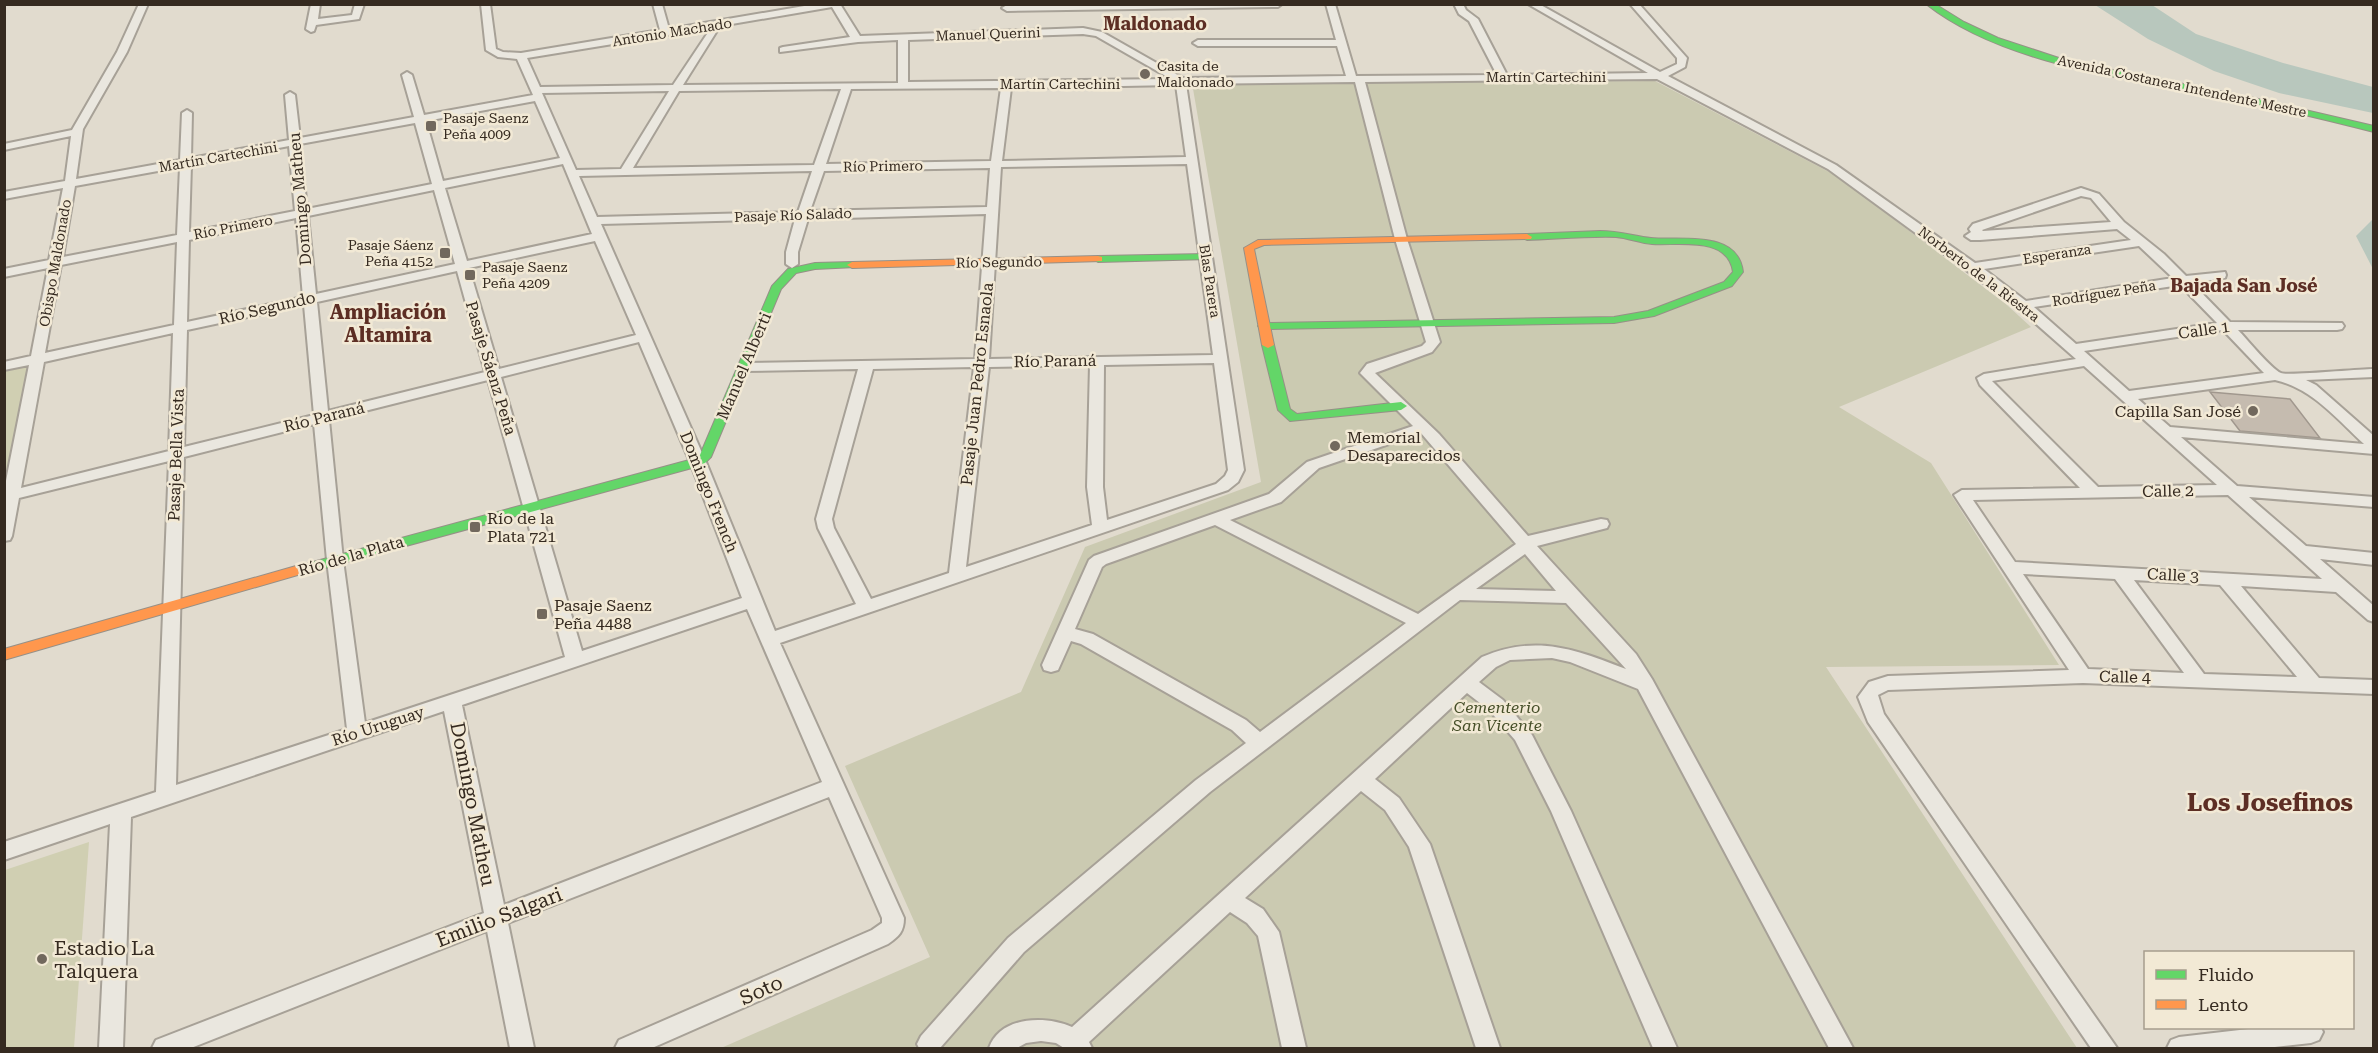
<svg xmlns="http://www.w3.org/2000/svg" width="2378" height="1053" viewBox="0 0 2378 1053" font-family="'Roboto Serif',serif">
  <rect width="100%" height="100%" fill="#e1dbce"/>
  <g fill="#d0cfb2">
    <path d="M30,365L9,486L5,487L4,371Z"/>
    <path d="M89,842L74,1048H5V870Z"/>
  </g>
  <path fill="#cbcab1" d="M1655,81L1837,176L2007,305L2031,327L1839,407L1931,463L2059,665L1826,667L2077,1048H721L930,957L845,766L1021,692L1085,547L1261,482L1192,83Z"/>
  <g fill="#b8c7bd">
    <path d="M2095,5H2152L2196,34L2283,63L2373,87V113L2279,93L2214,71L2148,39Z"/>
    <path d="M2373,219V269L2356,236Z"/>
  </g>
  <path fill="#c5bbaf" stroke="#a1988e" stroke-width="1.5" d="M2210,392L2290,399L2320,438L2240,431Z"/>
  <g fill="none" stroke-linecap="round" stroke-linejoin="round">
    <defs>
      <g id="street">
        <path d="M139,4H148L127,52L83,129L76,179L180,160L182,113L187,110L192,113L191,158L289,140L285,95L290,92L295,95L300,138L414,117L402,75L407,72L412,75L424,115L533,95L517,59L498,57L486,50L481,4H490L496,49L503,52L521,53L660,30L653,4H662L669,29L816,4H840L860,36L1083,28L1102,32L1183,78L1346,76L1337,46H1198L1193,43L1198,40H1336L1326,4H1335L1356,76L1497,75L1469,21L1459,14L1454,4H1463L1466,10L1478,19L1507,75L1648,73L1528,4H1539L1660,72L1677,64V58L1630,4H1639L1687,58L1685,67L1668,76L1836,165L1975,263L2131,240L2117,229L1980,240H1971L1965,236L1971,232L1969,229L1973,224L2081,188L2099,194L2124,222L2164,254L2186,276L2225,272L2226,275L2225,278L2192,283L2230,322L2342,323L2344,326L2342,329L2337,330H2238C2247,339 2271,369 2281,373C2287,376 2360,369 2374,369V377L2306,380L2316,385L2374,436V454L2181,437L2237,486L2374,497V507L2249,497L2306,546L2374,553V565L2320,559L2374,606V622L2368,620L2336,592L2241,586L2319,678L2374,680V694L2083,683L1888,690L1878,695L1884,714L2117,1048H2091L1868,722L1858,697L1869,682L1888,676L2069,670L1954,495L1962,490L2080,488L1980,385L1977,378L1984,374L2076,359L2018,308L1828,169L1657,79L1365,82L1407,239L1440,342L1432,352L1375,373L1439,434L1528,536L1601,519L1607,520L1609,524L1607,528L1537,546L1636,654L1652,679L1853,1048H1829L1638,689L1570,662L1552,658L1510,660L1496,667L1479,682L1503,700L1532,735L1571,811L1677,1048H1653L1551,811L1515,740L1489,710L1467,693L1375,779L1399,798L1430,844L1500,1048H1476L1409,847L1385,810L1361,791L1245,898L1263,909L1279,932L1306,1048H1282L1258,936L1247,923L1230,912L1089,1042L1092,1048H1064L1056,1043L1041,1041L1026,1043L1017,1048H989C1000,1016 1046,1015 1072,1027L1482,657C1536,634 1575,649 1626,669L1566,603L1460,600L1210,792L1024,952L940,1048H919L917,1044L921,1036L1008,938L1196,780L1246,743L1232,730L1081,644L1071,641L1058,670L1051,672L1044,670L1042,665L1089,560L1094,556L1269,494L1307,462L1413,426L1360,373L1367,364L1422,346L1426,342L1395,239L1355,82L1186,84L1244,470L1238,482L1228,490L780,643L904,918C904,932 899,936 888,944L652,1048H615L619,1040L872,930L882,923V918L829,797L508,923L534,1048H510L487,931L191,1048H152L156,1040L484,913L444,711L131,817L123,1048H99L110,824L4,860V842L156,792L169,461L19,498L12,536L10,540L4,541V491L29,365L4,370V362L31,356L48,268L4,277V269L49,260L63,188L4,199V192L65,181L71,136L4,150V144L72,130L117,52ZM832,7L850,37L783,47L780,48V52L858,42L898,40V83L683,85L720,26ZM711,28L673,85L540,87L527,58ZM1083,34L1096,36L1171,79L908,82V40ZM1176,85L1186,157L1002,161L1011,88ZM1001,88L991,161L826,164L851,89ZM841,89L814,165L633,168L679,91ZM669,91L621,169L576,170L542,93ZM535,101L560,158L443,181L426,121ZM415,123L432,184L307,209L300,144ZM289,146L295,211L189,232L191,165ZM563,164L592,234L467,261L445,188ZM1187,164L1213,355L989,359L1001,167ZM180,167L177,235L63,257L75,186ZM990,168L987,207L810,211L824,171ZM812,171L798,212L597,217L579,176ZM434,190L455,264L316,294L308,216ZM2081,196L2091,198L2111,222L1983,231L1982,230ZM986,214L975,359L744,363L737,367L744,371L858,369L816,519L818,528L856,604L775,631L706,462L601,224L795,219L786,252V264L792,268L798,264V252L808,219ZM296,218L303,297L187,322L189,240ZM595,241L636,335L499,369L469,268ZM177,242L174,325L45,353L61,265ZM2139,246L2173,278L2026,301L1984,269ZM457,271L485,372L328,411L317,302ZM2180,285L2217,323L2076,344L2034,307ZM304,305L314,415L184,447L187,330ZM2223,330L2264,373L2129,391L2084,351ZM173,333L169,451L21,488L44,362ZM639,342L690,462L742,598L582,651L501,377ZM1214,363L1228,470L1225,476L1216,484L1107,520L1103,487L1104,365ZM1090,365L1087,487L1092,525L966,567L989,367ZM2084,366L2217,485L2098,487L1992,381ZM974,367L949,573L871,599L834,528L832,519L873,369ZM488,380L565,657L365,723L343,560L329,420ZM2275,380C2312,388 2337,419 2364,444L2170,427L2138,399ZM314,424L327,560L347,729L176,785L184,457ZM1421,433L1516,544L1418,614L1230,520L1281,502L1319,468ZM2228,495L2322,579L2015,562L1973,500ZM1215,525L1406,623L1260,732L1246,720L1093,634L1075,629L1102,567L1106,564ZM1525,554L1556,591L1476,589ZM2023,574L2115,579L2184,673L2088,669ZM2134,580L2220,585L2297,677L2204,674ZM747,609L822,782L504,905L462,705Z"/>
        <path d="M311,4H320L318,19L352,15L355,4H364L359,19L316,25L314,31L311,32L306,29Z"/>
        <path d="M1060,4H1282L1278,7L1007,11L1002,8L1007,5Z"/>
        <path d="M2257,1028H2321L2323,1032L2319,1040L2311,1043L2266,1048H2167L2171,1040L2179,1037Z"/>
      </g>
      <g id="fast">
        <path d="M1926,4H1935L1964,22L1998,38L2068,61L2254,98L2374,126V132C2320,118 2267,106 2214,95C2122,78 2001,63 1926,4Z"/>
        <path d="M1600,231C1619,231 1634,236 1651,238C1680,241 1738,229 1743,272L1732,286L1654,316L1614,323L1264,329L1258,326L1264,323L1614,317L1648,311L1724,282L1733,272C1728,235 1677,246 1652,244C1640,243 1628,238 1616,237C1586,236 1557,239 1527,240L1522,237L1527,234Z"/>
        <path d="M1206,254L1211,257L1210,259L1098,262L1093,259L1098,256Z"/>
        <path d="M852,262L856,263V267L815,269L796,273L781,289L711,457L703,465L303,574L296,569L298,566L693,459L700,455L772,286L788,269L815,263Z"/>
        <path d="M1268,342L1274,345L1290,409L1297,414L1401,402L1407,406L1401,410L1290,421L1278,410L1262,345Z"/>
      </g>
      <g id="slow">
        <path d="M1527,234L1532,237L1531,239L1264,245L1254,249L1274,345L1268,348L1262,345L1244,248L1258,240Z"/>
        <path d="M1098,256L1102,257V261L852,268L847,265L852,262Z"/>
        <path d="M303,564L310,569L308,572L4,660V649Z"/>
      </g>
    </defs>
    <use href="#street" stroke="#a7a197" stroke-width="4"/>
    <use href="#fast" stroke="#969087" stroke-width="2"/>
    <use href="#slow" stroke="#969087" stroke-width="2"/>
    <use href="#street" fill="#eae7df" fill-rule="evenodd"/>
    <use href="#fast" fill="#63d668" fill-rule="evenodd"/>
    <use href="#slow" fill="#ff974d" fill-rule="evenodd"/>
  </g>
  <g fill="#71685d" stroke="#f2e9d5" stroke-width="2">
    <circle cx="1145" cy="74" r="6"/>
    <rect x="425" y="120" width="12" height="12" rx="3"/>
    <rect x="439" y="247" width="12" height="12" rx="3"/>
    <rect x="464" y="269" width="12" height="12" rx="3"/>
    <circle cx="2253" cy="411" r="6"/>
    <circle cx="1335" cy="446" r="6"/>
    <rect x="469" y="521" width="12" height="12" rx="3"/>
    <rect x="536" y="608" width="12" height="12" rx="3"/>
    <circle cx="42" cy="959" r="6"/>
  </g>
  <g text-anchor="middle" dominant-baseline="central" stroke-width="5" stroke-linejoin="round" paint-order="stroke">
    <g font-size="14" fill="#352a20" stroke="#f2e9d5">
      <text transform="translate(672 32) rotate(-9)">Antonio Machado</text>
      <text transform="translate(988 34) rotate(-2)">Manuel Querini</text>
      <text x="1546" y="77">Martín Cartechini</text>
      <text x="1060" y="84">Martín Cartechini</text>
      <text transform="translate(2182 86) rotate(12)">Avenida Costanera Intendente Mestre</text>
      <text transform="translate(218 157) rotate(-10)">Martín Cartechini</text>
      <text transform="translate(883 166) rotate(-1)">Río Primero</text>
      <text transform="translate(793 215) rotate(-2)">Pasaje Río Salado</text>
      <text transform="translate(233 227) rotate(-11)">Río Primero</text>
      <text transform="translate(2057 254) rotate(-9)">Esperanza</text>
      <text transform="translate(999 262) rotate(-1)">Río Segundo</text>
      <text transform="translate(55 263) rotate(-80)">Obispo Maldonado</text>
      <text transform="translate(1979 274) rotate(37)">Norberto de la Riestra</text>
      <text transform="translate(1210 281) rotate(81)">Blas Parera</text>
      <text transform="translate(2104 293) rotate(-9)">Rodríguez Peña</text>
    </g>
    <g font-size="14" fill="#352a20" stroke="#f2e9d5" text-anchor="start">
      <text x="1157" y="66">Casita de<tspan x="1157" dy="16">Maldonado</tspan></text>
      <text x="443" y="118">Pasaje Saenz<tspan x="443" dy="16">Peña 4009</tspan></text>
      <text x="433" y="245" text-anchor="end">Pasaje Sáenz<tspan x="433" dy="16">Peña 4152</tspan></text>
      <text x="482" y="267">Pasaje Saenz<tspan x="482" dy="16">Peña 4209</tspan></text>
    </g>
    <g font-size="16" fill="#352a20" stroke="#f2e9d5">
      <text transform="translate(300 199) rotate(-95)">Domingo Matheu</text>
      <text transform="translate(267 308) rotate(-13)">Río Segundo</text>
      <text transform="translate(2204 330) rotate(-8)">Calle 1</text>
      <text transform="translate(1055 361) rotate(-1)">Río Paraná</text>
      <text transform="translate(744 366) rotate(-67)">Manuel Alberti</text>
      <text transform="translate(491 368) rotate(73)">Pasaje Sáenz Peña</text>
      <text transform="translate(977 384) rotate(-84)">Pasaje Juan Pedro Esnaola</text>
      <text transform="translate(324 417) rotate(-14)">Río Paraná</text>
      <text transform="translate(176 455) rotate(-88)">Pasaje Bella Vista</text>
      <text transform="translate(2168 491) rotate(-1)">Calle 2</text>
      <text transform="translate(709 492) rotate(68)">Domingo French</text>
      <text transform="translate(351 556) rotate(-16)">Río de la Plata</text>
      <text transform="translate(2173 575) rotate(3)">Calle 3</text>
      <text transform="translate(2125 677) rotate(1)">Calle 4</text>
      <text transform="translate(378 726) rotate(-18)">Río Uruguay</text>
    </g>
    <g font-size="16" fill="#352a20" stroke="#f2e9d5" text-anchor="start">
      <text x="2241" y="411" text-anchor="end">Capilla San José</text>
      <text x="1347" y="437">Memorial<tspan x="1347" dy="18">Desaparecidos</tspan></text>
      <text x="487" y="518">Río de la<tspan x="487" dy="18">Plata 721</tspan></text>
      <text x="554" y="605">Pasaje Saenz<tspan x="554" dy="18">Peña 4488</tspan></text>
    </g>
    <g font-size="16" font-style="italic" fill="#464f29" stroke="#f2e9d5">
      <text x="1497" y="707">Cementerio<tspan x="1497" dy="18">San Vicente</tspan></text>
    </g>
    <g font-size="18" font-weight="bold" fill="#5d2e24" stroke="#f2e9d5">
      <text x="1155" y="23">Maldonado</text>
      <text x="2244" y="285">Bajada San José</text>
    </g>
    <g font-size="20" font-weight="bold" fill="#5d2e24" stroke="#f2e9d5">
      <text x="388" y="312">Ampliación<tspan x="388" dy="23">Altamira</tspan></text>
    </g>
    <g font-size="20" fill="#352a20" stroke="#f2e9d5">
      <text transform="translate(473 804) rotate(79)">Domingo Matheu</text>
      <text transform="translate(499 917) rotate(-21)">Emilio Salgari</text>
      <text transform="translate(761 990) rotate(-24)">Soto</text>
    </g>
    <g font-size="20" fill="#352a20" stroke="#f2e9d5" text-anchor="start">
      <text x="54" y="948">Estadio La<tspan x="54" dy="23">Talquera</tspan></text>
    </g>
    <g font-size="24" font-weight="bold" fill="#5d2e24" stroke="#f2e9d5">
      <text x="2270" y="803">Los Josefinos</text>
    </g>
  </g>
  <rect width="2378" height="1053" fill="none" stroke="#352a20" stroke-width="12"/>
  <rect x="2144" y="951" width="210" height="78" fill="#f2e9d5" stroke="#a69d8d" stroke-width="1.5"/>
  <rect x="2156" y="970" width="30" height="9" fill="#63d668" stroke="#a69d8d" stroke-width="1.5"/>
  <text x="2198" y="981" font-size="18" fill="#352a20">Fluido</text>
  <rect x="2156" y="1000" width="30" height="9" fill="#ff974d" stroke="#a69d8d" stroke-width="1.5"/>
  <text x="2198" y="1011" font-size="18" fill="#352a20">Lento</text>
</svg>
